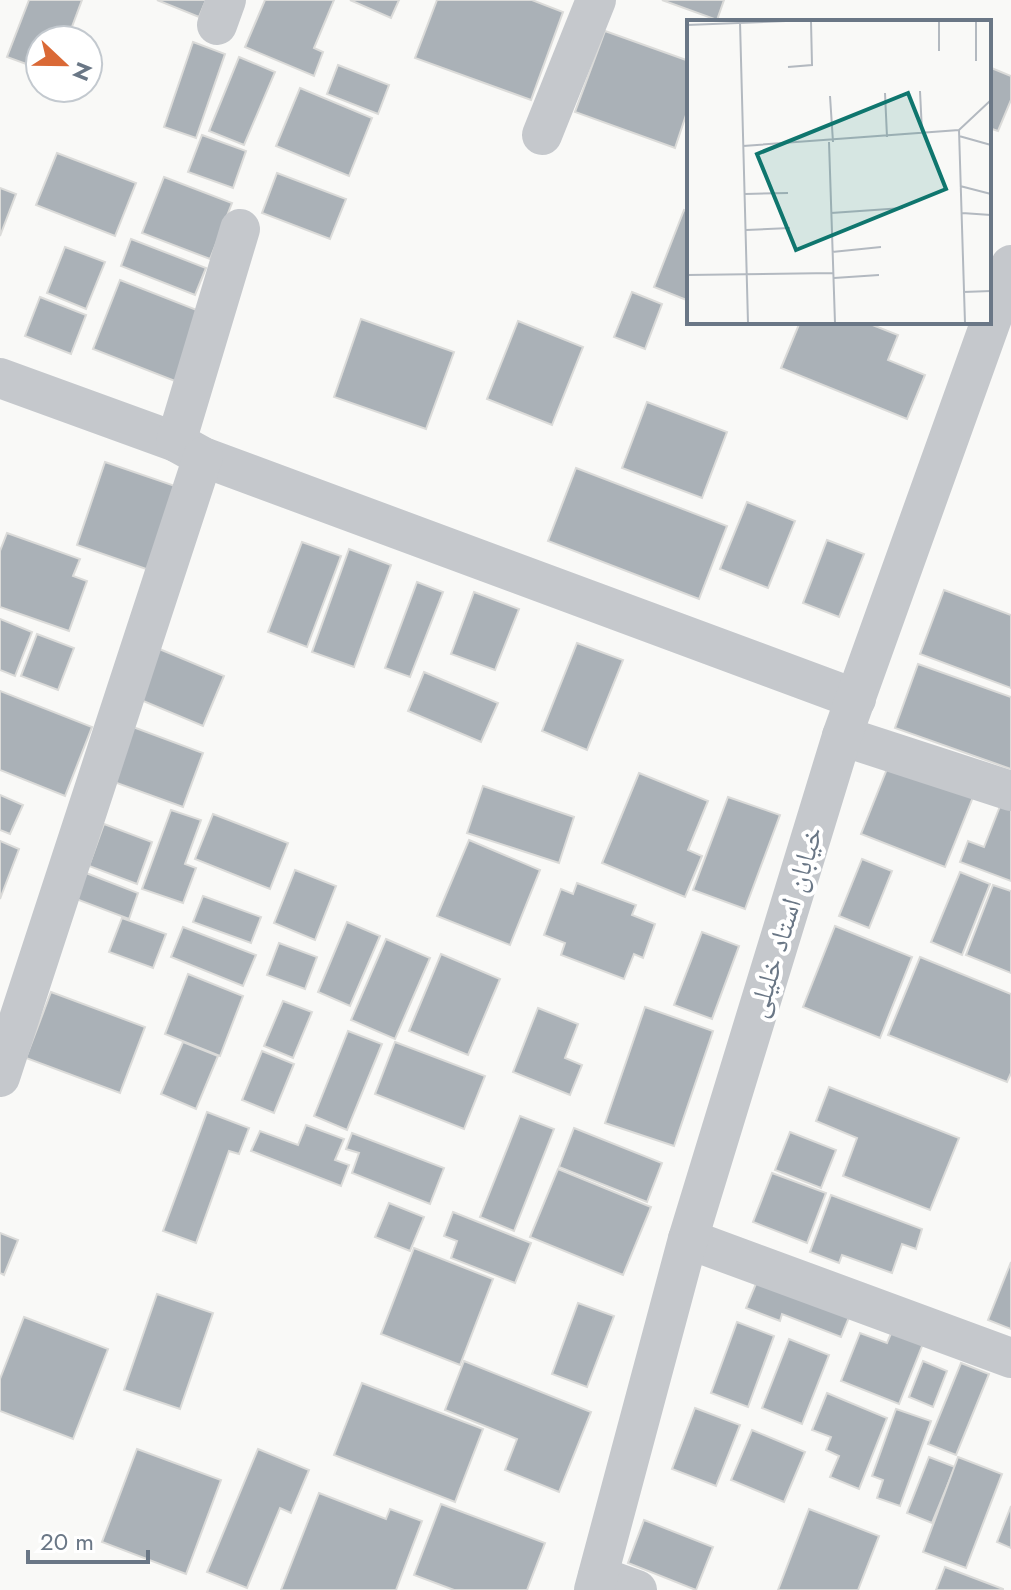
<svg xmlns="http://www.w3.org/2000/svg" width="1011" height="1590" viewBox="0 0 1011 1590" font-family="Jost,'Noto Naskh Arabic',sans-serif">
  <rect width="100%" height="100%" fill="#f9f9f7"/>
  <g fill="#aab1b7" stroke="#dbdbd9" stroke-width="2">
    <path d="M29,0H82L67,40H40V69L7,57Z"/>
    <path d="M157,0H206L199,17Z"/>
    <path d="M265,0H334L314,48L323,52L314,76L245,47Z"/>
    <path d="M350,0H399L391,18Z"/>
    <path d="M437,0H532L563,12L531,100L415,58Z"/>
    <path d="M662,0H724L717,20Z"/>
    <path d="M605,31L689,61V106L675,148L575,112Z"/>
    <path d="M193,42L225,54L196,138L164,127Z"/>
    <path d="M239,57L275,72L244,145L209,131Z"/>
    <path d="M338,65L389,85L378,114L327,94Z"/>
    <path d="M989,67L1011,76V100L998,131L989,128Z"/>
    <path d="M300,88L372,118L349,176L276,146Z"/>
    <path d="M202,135L246,151L233,188L188,172Z"/>
    <path d="M57,153L136,183L115,236L36,205Z"/>
    <path d="M277,173L346,199L330,239L262,213Z"/>
    <path d="M164,177L232,203L210,259L142,233Z"/>
    <path d="M0,188L16,194L0,236Z"/>
    <path d="M684,210L689,212V301L654,287Z"/>
    <path d="M131,239L206,268L195,295L121,266Z"/>
    <path d="M65,247L105,262L86,309L47,293Z"/>
    <path d="M120,280L207,314L180,383L93,349Z"/>
    <path d="M632,292L662,304L645,349L614,337Z"/>
    <path d="M40,297L86,315L71,354L25,336Z"/>
    <path d="M361,319L454,352L426,429L334,397Z"/>
    <path d="M518,321L583,347L552,425L487,399Z"/>
    <path d="M800,322H865L898,335L888,360L925,375L907,419L781,368Z"/>
    <path d="M647,402L727,432L702,498L622,468Z"/>
    <path d="M105,462L178,487L149,570L77,545Z"/>
    <path d="M576,468L727,526L699,599L548,541Z"/>
    <path d="M747,502L795,521L768,588L720,569Z"/>
    <path d="M7,533L80,559L73,576L87,581L69,631L0,607V551Z"/>
    <path d="M827,540L864,554L839,617L803,603Z"/>
    <path d="M302,542L341,556L307,647L268,632Z"/>
    <path d="M349,549L391,565L354,667L312,652Z"/>
    <path d="M417,582L443,592L410,677L385,668Z"/>
    <path d="M944,590L1011,615V688L920,654Z"/>
    <path d="M474,592L519,609L495,670L451,654Z"/>
    <path d="M0,619L32,632L15,676L0,670Z"/>
    <path d="M37,634L74,648L58,690L21,676Z"/>
    <path d="M577,643L623,660L587,750L542,731Z"/>
    <path d="M157,648L224,676L203,726L136,698Z"/>
    <path d="M918,664L1011,697V769L895,728Z"/>
    <path d="M424,672L498,703L481,742L408,711Z"/>
    <path d="M0,691L92,727L65,796L0,770Z"/>
    <path d="M133,727L203,753L183,807L114,782Z"/>
    <path d="M889,764L973,797L945,867L861,834Z"/>
    <path d="M639,773L708,801L688,850L702,856L685,897L602,863Z"/>
    <path d="M483,786L574,817L559,863L467,833Z"/>
    <path d="M0,795L23,805L10,834L0,830Z"/>
    <path d="M1004,796L1011,799V881L960,862L968,841L984,847Z"/>
    <path d="M728,797L780,815L745,909L693,890Z"/>
    <path d="M171,810L201,820L185,864L196,868L183,903L142,889Z"/>
    <path d="M213,814L288,843L270,889L195,859Z"/>
    <path d="M104,824L152,842L137,884L89,866Z"/>
    <path d="M469,840L540,870L510,945L437,916Z"/>
    <path d="M0,841L19,849L0,899Z"/>
    <path d="M862,859L892,871L869,928L839,916Z"/>
    <path d="M295,870L336,886L315,940L274,923Z"/>
    <path d="M960,872L990,884L962,955L931,942Z"/>
    <path d="M86,873L138,893L129,919L76,899Z"/>
    <path d="M577,883L636,905L632,915L655,924L643,958L634,954L624,979L561,955L565,943L544,935L561,889L573,894Z"/>
    <path d="M993,885L1011,891V973L966,955Z"/>
    <path d="M203,896L261,917L251,943L193,922Z"/>
    <path d="M122,918L166,934L153,968L109,952Z"/>
    <path d="M347,922L380,936L350,1006L318,992Z"/>
    <path d="M835,926L912,957L880,1038L803,1007Z"/>
    <path d="M183,927L256,955L243,986L171,957Z"/>
    <path d="M702,932L739,946L712,1019L674,1005Z"/>
    <path d="M386,939L430,958L395,1039L351,1020Z"/>
    <path d="M279,943L317,957L305,989L267,975Z"/>
    <path d="M441,954L500,979L468,1055L409,1031Z"/>
    <path d="M920,957L1011,994V1073L1007,1082L888,1035Z"/>
    <path d="M188,974L243,996L220,1056L165,1034Z"/>
    <path d="M51,992L145,1027L120,1093L26,1058Z"/>
    <path d="M283,1001L312,1012L293,1058L264,1046Z"/>
    <path d="M645,1007L713,1031L674,1146L605,1123Z"/>
    <path d="M538,1008L578,1024L565,1058L582,1065L570,1095L513,1072Z"/>
    <path d="M348,1031L382,1044L347,1130L314,1116Z"/>
    <path d="M183,1042L218,1056L196,1109L161,1094Z"/>
    <path d="M395,1042L485,1076L464,1129L375,1094Z"/>
    <path d="M262,1051L294,1064L274,1113L242,1100Z"/>
    <path d="M829,1087L959,1138L930,1210L843,1176L857,1138L816,1121Z"/>
    <path d="M207,1112L249,1128L239,1154L229,1151L196,1243L163,1231Z"/>
    <path d="M520,1116L554,1129L514,1231L480,1217Z"/>
    <path d="M306,1125L344,1139L335,1160L349,1165L341,1186L251,1151L260,1131L298,1145Z"/>
    <path d="M574,1128L662,1163L647,1202L559,1167Z"/>
    <path d="M790,1132L836,1150L821,1188L775,1170Z"/>
    <path d="M352,1133L444,1168L430,1204L352,1173L359,1153L346,1149Z"/>
    <path d="M558,1169L651,1207L623,1275L530,1237Z"/>
    <path d="M772,1173L826,1193L807,1243L753,1222Z"/>
    <path d="M831,1195L922,1229L916,1249L902,1244L892,1273L842,1255L839,1263L810,1252Z"/>
    <path d="M389,1203L424,1217L410,1251L375,1237Z"/>
    <path d="M453,1212L531,1243L515,1283L451,1258L457,1241L444,1236Z"/>
    <path d="M0,1233L18,1240L4,1275L0,1273Z"/>
    <path d="M414,1248L493,1279L460,1365L381,1334Z"/>
    <path d="M1011,1262V1329L988,1320Z"/>
    <path d="M762,1269L854,1305L841,1337L782,1314L780,1321L746,1308Z"/>
    <path d="M157,1294L213,1313L180,1409L124,1390Z"/>
    <path d="M578,1303L614,1316L587,1387L552,1374Z"/>
    <path d="M24,1317L108,1349L73,1439L0,1411V1379Z"/>
    <path d="M737,1322L774,1336L748,1407L711,1393Z"/>
    <path d="M895,1324L926,1336L899,1404L841,1381L860,1333L887,1343Z"/>
    <path d="M789,1339L829,1355L802,1424L762,1408Z"/>
    <path d="M464,1361L591,1412L559,1492L505,1470L517,1439L445,1410Z"/>
    <path d="M923,1361L947,1371L933,1407L909,1397Z"/>
    <path d="M961,1363L989,1374L956,1455L928,1444Z"/>
    <path d="M362,1383L483,1429L455,1502L334,1455Z"/>
    <path d="M827,1393L887,1418L859,1489L830,1477L839,1456L826,1450L831,1437L812,1430Z"/>
    <path d="M695,1408L740,1425L716,1486L672,1469Z"/>
    <path d="M896,1409L931,1421L900,1506L877,1498L883,1480L872,1476Z"/>
    <path d="M752,1430L805,1452L784,1502L731,1480Z"/>
    <path d="M137,1449L221,1480L186,1574L102,1542Z"/>
    <path d="M258,1449L309,1470L291,1513L280,1508L247,1588L207,1572Z"/>
    <path d="M929,1457L955,1467L932,1523L907,1513Z"/>
    <path d="M958,1457L1002,1474L966,1568L923,1552Z"/>
    <path d="M319,1493L386,1519L390,1509L422,1521L396,1590H281Z"/>
    <path d="M441,1504L545,1543L527,1590H454L414,1575Z"/>
    <path d="M1011,1506V1548L997,1542Z"/>
    <path d="M809,1509L879,1536L858,1590H778Z"/>
    <path d="M644,1520L713,1547L696,1590L628,1563Z"/>
    <path d="M945,1567L1003,1589V1590H936Z"/>
  </g>
  <g fill="none" stroke-linecap="round" stroke-linejoin="round">
    <g stroke="#c5c8cc" stroke-width="40">
      <path d="M217,25L226,0"/>
      <path d="M542,135L596,0"/>
      <path d="M0,378L176,442L203,457L856,699"/>
      <path d="M176,442L240,229"/>
      <path d="M842,736L1011,791"/>
      <path d="M0,1077L203,457"/>
      <path d="M688,1239L1011,1358"/>
      <path d="M598,1576L637,1590"/>
      <path d="M594,1590L688,1239L842,736L1011,265"/>
    </g>
  </g>
  <g text-anchor="middle" dominant-baseline="central" stroke-width="8" stroke-linejoin="round" paint-order="stroke">
    <g font-size="28" fill="#6a7786" stroke="#fff">
      <text transform="translate(785 922) rotate(-73)">خیابان استاد خلیلی</text>
    </g>
  </g>
  <g transform="translate(687 20)">
    <rect width="304" height="304" fill="#f9f9f7"/>
    <path fill="none" stroke="#b3b9c0" stroke-width="2" d="M252,1V31M289,1V41M53,2L61,303M0,5L99,1M101,47L125,45L124,1M233,71L235,112M198,73L200,117M143,76L146,122M272,110L278,303M272,116L304,125M142,122L148,303M56,126L272,110L304,80M273,166L304,174M58,174L101,173M144,193L216,188M275,193L304,195M59,210L103,208M145,232L194,227M0,255L147,253M147,258L192,255M276,272L304,271"/>
    <path fill="#0f766e" fill-opacity="0.15" stroke="#0f766e" stroke-width="4" d="M221,73L259,169L109,230L70,134Z"/>
    <rect width="304" height="304" fill="none" stroke="#6a7786" stroke-width="4"/>
  </g>
  <g transform="translate(64 64) rotate(112)"><circle r="38" fill="#ffffff" stroke="#c3c9cf" stroke-width="2"/>
  <path d="M0-6L14 30L0 20L-14 30Z" fill="#da6936"/>
  <text y="-12" font-size="22" font-weight="bold" text-anchor="middle" fill="#6a7786">N</text>
  </g>
  <path d="M28 1550v12h120v-12" fill="none" stroke="#6a7786" stroke-width="4"/>
  <text x="40" y="1550" font-size="24" fill="#6a7786" stroke="#ffffff" stroke-width="6" paint-order="stroke">20 m</text>
</svg>
